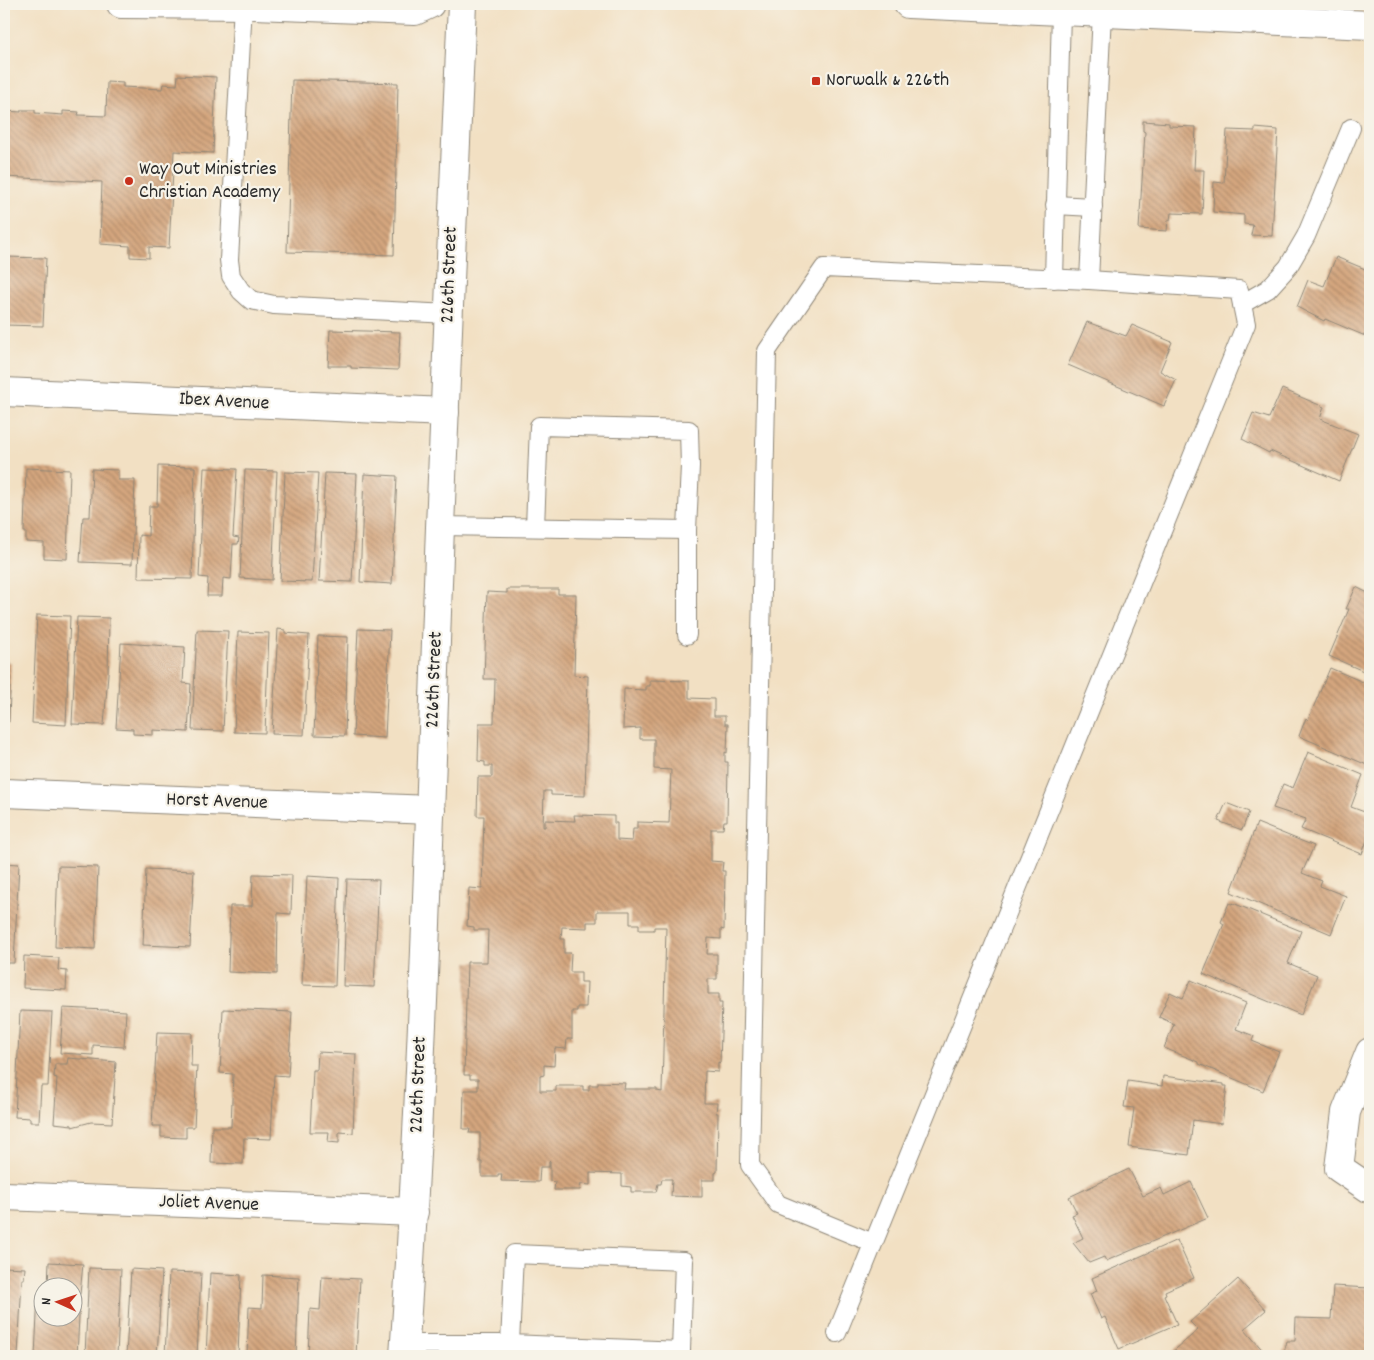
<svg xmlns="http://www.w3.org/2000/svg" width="1374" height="1360" viewBox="0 0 1374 1360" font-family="Dekko,sans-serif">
  <defs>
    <pattern id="building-back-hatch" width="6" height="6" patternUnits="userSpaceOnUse" patternTransform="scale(1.25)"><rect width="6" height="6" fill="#d4a67e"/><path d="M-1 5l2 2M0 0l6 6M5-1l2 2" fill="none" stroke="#ac8767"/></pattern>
  </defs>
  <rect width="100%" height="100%" fill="#f7f3e8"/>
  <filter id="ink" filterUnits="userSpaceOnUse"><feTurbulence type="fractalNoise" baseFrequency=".02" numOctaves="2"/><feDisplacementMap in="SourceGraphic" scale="10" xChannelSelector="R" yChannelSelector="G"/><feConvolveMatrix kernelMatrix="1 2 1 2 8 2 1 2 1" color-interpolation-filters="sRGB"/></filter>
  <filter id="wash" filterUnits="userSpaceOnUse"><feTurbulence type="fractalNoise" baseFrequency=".0096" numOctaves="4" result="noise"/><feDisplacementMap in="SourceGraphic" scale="20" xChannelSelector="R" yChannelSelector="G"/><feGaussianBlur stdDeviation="1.12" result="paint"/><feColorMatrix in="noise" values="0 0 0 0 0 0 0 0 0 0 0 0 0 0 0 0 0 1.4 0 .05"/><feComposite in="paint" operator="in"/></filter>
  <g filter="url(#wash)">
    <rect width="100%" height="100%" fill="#f2e0c3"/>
    <g id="blocks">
      <g fill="url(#building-back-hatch)" fill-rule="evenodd">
        <path d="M178,75L216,77L213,153L174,151L169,248L149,247V258L130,257V246L100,244L102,182L4,177V111L21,112V110H35V113L63,115V111L79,112L78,115L106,116L107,82L123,83V87L162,89L163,84L177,85Z"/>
        <path d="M292,80L398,83L394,255L287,252Z"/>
        <path d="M1143,121L1169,123V126L1196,127L1194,170H1204L1202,214L1171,213L1170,220H1168L1167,231L1139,229L1145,132L1143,131Z"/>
        <path d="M1255,128L1278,130L1272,236L1251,235L1253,225L1244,224V215L1213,212L1214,182L1224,183L1227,130L1255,131Z"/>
        <path d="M4,257L46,258L43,326L4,325Z"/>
        <path d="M1336,257L1370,271V338L1325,319L1324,321L1297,307L1308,280L1324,286Z"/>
        <path d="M1087,322L1126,336L1132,325L1172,342L1160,371L1176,380L1164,406L1068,365Z"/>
        <path d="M330,330L400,332L398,370L351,368V366H328Z"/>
        <path d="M1282,389L1324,407L1320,419L1358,434L1339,481L1270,451L1269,453L1242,439L1253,413L1269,418Z"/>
        <path d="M158,466L195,467L192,579L138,578L139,535L148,536L149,506H157Z"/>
        <path d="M26,468L70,470L67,559L44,558V543L26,542V532H24Z"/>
        <path d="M204,468L237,469L233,537L239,538L238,544H233L231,579L223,578L222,596H207L208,578L199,577Z"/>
        <path d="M92,469L118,470V480H135L132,564L80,562L83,517H90Z"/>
        <path d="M245,470L277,471L272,580L240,578Z"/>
        <path d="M285,472L318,473L312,582L280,581Z"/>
        <path d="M325,473L357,474L352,582L319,581Z"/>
        <path d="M364,474L397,476L392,584L360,582Z"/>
        <path d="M1356,587L1370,594V674L1329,656L1349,609H1346Z"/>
        <path d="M507,589H558V594H576L574,675L588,676L585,796L551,795V791H544L543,827H545V820L575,821L574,815L614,816V823H617V840L632,841L633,829H637V822L669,823L671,770L654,769V739H640V728L623,729L624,689L646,690V686H650V680L689,681V698L714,699V716H725V724H728L727,753L725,752V762H728L727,821H724L723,829H711V861L723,862L722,871H725L724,930L721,929V939L708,938L707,954H717V979H708V994H719V1003H722L720,1063L718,1062V1072L705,1071L704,1103H717L716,1113H718L717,1172L715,1173V1180H702V1197L671,1196L672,1179H662L661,1184H658L656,1192H631V1187L622,1186V1174L590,1173V1185L581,1184L580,1190H554L555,1182L550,1181V1161L549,1162V1167H540L539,1182L501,1181L502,1174H498V1177H482V1162H480V1133H469L470,1129H463L464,1090H478V1079H470V1075H464L467,962H487L488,930H474V927L467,926L469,888L482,889L484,816H477L478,777H492V766H485V762L478,761L479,723H494L495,679H484L487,592L507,593ZM597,911H630V924H639V930H654V927H666L662,1092L657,1091V1089H624L625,1083L598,1082V1085H589V1090H583V1086H556V1091H540V1076L544,1075V1065L554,1066L555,1048L566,1049L567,1039H572V1011H577V1007H586L587,982H581V972H570L571,953H564V939H561L562,927L587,928V922H597Z"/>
        <path d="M37,615L70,616L66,725L32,723Z"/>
        <path d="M77,617L109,618L108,674L104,725L72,724Z"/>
        <path d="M278,629L285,630V633L309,635L304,735L272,734Z"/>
        <path d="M358,629L390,630L385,738L353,736Z"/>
        <path d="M197,630L228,631L223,731L192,730Z"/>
        <path d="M238,632L269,633L265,733L234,732Z"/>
        <path d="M318,636L348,637L345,736L314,735Z"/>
        <path d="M121,643L185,647L183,683L191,684L188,732L153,730V735L133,734V729L116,728Z"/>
        <path d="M4,662H11L9,722H4Z"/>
        <path d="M1330,668L1370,685V758L1367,765L1299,736L1306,718L1308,720Z"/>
        <path d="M1308,752L1363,775L1351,807L1370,814V832L1362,854L1301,829L1306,819L1273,808L1283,784L1293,788Z"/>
        <path d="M1226,803L1249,812L1242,830L1218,821Z"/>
        <path d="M1257,823L1314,846L1302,873L1322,881L1320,886L1346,896L1331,934L1231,892Z"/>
        <path d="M4,863L19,864L14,963H4Z"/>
        <path d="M58,866L98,867L95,949L55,947Z"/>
        <path d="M146,869L194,871L190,947L143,945Z"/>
        <path d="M253,874L292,875L291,914L278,913L277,974L228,972L230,906H252Z"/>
        <path d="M307,876L339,878L335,986L302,985Z"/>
        <path d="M347,879L379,880L374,987L343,986Z"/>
        <path d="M1229,903L1232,904L1233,903L1301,931L1288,963L1317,975L1301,1015L1203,974L1224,924L1221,922Z"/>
        <path d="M24,956L59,958L58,970L67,971L66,990L23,988Z"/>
        <path d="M1191,980L1246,1003L1236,1029L1254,1036L1252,1041L1279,1052L1263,1091L1199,1064V1062L1164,1048L1174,1024L1159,1017L1170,992L1183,998Z"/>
        <path d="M63,1008L126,1011L124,1047L93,1045V1055L60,1053Z"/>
        <path d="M223,1009L292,1012L288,1076L274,1075L271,1139L244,1138L243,1164L211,1163L212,1127H231L233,1074L220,1073Z"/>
        <path d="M20,1011L52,1012L48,1086H41L39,1122H30V1118L15,1117Z"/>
        <path d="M157,1032L192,1033L191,1066H197L194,1127H186V1138L161,1137V1126H152Z"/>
        <path d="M318,1052L356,1054L353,1133L339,1132V1143L328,1142L329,1132H310L313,1070H317Z"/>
        <path d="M68,1058L116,1062L112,1123L91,1122L72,1127V1125L54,1123L57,1078L54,1077L55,1064H67Z"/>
        <path d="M1163,1076L1224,1084V1086H1227L1222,1124L1193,1120L1189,1155L1129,1147L1134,1108L1124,1107L1128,1081L1162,1086Z"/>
        <path d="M1129,1169L1143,1196L1161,1188L1164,1195L1191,1182L1208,1218L1106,1261L1104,1257L1089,1263L1073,1243L1083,1238L1072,1215L1077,1213L1069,1197Z"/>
        <path d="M1177,1240L1194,1278L1165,1291L1166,1294L1164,1295L1177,1324L1119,1349L1105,1317L1101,1319L1090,1294L1097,1291L1092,1278Z"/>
        <path d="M49,1262L83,1264L80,1294L72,1293V1288H48Z"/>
        <path d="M4,1267L25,1268L24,1279H22L18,1356H4Z"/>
        <path d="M89,1268L121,1269L117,1356H85Z"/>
        <path d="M131,1269L162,1271L157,1356H126Z"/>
        <path d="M169,1272L201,1273L197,1356H165Z"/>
        <path d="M210,1273L241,1275L238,1356H206Z"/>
        <path d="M263,1275L299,1277L296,1356H247L249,1307L262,1308Z"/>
        <path d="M322,1277L360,1279L356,1356H308L310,1309L320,1310Z"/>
        <path d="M1238,1279L1266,1310L1244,1329L1267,1355L1265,1356H1172L1170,1354L1198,1330L1190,1322Z"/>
        <path d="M1333,1286L1370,1288V1356H1283L1287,1341H1295L1296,1318L1331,1319Z"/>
        <path d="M38,1295H42V1318H72V1297H80L77,1356H35Z"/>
      </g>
    </g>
  </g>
  <g filter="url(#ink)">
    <use href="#blocks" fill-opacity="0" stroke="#8e8677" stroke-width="1"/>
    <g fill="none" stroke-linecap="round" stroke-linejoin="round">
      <defs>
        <g id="lane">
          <path d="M243,5L229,260L231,276L241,291L251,300L274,305L449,314"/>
          <path d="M1055,205L1093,207"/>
          <path d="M1054,279L1061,12"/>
          <path d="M1089,280L1102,13"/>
          <path d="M1242,304L1268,289L1288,267L1306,236L1351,128"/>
          <path d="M440,526L687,530"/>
          <path d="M535,527L539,426L689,430L690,466L687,530V635"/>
          <path d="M837,1333L1246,324L1239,290L1089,280L824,268L767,351L750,1165L778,1204L873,1243"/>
          <path d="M405,1344H510L681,1351L684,1261L514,1254L510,1344"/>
        </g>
        <g id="street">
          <path d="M4,392L445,412"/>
          <path d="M4,793L431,810"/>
          <path d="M1370,1052L1346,1112L1339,1168L1370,1189"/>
          <path d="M4,1196L414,1212"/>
          <path d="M404,1356C423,1080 430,804 440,527C446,353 455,178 462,4"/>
        </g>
        <g id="primary">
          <path d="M121,4L254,5L415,11L430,4"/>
          <path d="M908,4L1370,25"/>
        </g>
      </defs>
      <use href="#lane" stroke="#8e8677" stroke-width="20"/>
      <use href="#street" stroke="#8e8677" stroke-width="30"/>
      <use href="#primary" stroke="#8e8677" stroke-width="30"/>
      <use href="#lane" stroke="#fff" stroke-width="18"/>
      <use href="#street" stroke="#fff" stroke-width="28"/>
      <use href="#primary" stroke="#fff" stroke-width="28"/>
    </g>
  </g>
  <g fill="#c8321e" stroke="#f7f3e8" stroke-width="2">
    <rect x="811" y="76" width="10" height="10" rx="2.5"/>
    <circle cx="129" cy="181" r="5"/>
  </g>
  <g text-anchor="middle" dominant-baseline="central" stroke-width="4.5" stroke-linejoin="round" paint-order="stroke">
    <g font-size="20" fill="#2b2b2b" stroke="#f7f3e8" text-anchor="start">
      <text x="826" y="81">Norwalk &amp; 226th</text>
      <text x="139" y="170">Way Out Ministries<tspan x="139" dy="23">Christian Academy</tspan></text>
    </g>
    <g font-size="20" fill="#2b2b2b" stroke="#f7f3e8">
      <text transform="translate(450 275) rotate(-88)">226th Street</text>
      <text transform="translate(224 402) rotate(3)">Ibex Avenue</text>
      <text transform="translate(435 680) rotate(-88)">226th Street</text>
      <text transform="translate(217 802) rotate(2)">Horst Avenue</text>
      <text transform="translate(419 1085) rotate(-88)">226th Street</text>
      <text transform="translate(209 1204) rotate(2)">Joliet Avenue</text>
    </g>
  </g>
  <rect width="1374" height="1360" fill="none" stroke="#f7f3e8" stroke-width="20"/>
  <g transform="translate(58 1302) rotate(273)"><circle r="24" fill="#f7f3e8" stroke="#a5a39c"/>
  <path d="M0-4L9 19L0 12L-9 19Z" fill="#c8321e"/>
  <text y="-8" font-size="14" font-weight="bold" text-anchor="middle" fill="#2b2b2b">N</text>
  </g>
</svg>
